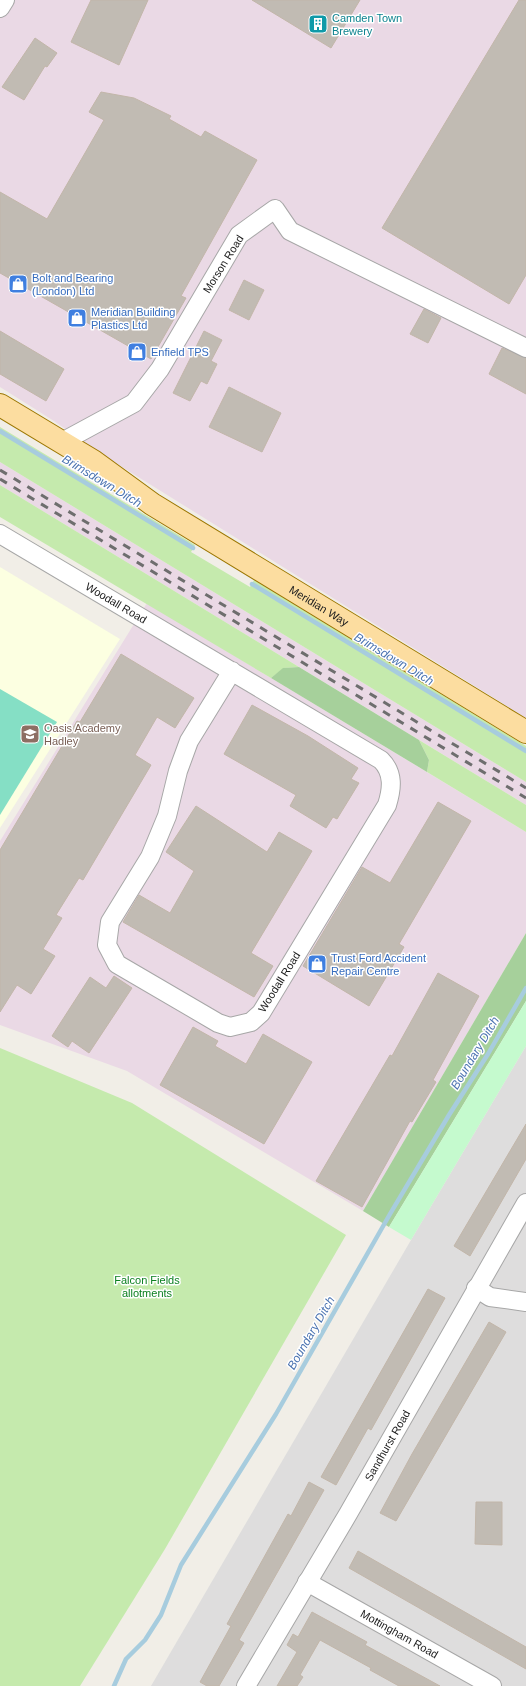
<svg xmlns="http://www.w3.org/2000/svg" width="526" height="1686" viewBox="0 0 526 1686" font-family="Arial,sans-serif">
  <rect width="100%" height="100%" fill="#f1eee7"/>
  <path fill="#dedddd" d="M526,1046V1686H151L411,1240Z"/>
  <g fill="#ead9e5">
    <path d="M0,0H526V718L98,452L54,421L0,387Z"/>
    <path d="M0,462L526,782V805L0,485Z"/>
    <path d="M147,603L526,832V933L363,1211L127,1071L0,1025V841Z"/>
  </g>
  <path fill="#fcffe1" d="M0,567L120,639L0,828Z"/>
  <g fill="#c5eaad">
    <path d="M0,427L195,545L191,552L250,587L254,580L526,746V782L0,462Z"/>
    <path d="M0,485L299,667L284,668L271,678L0,517Z"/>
    <path d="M419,740L526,805V832L427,772L429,760Z"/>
    <path d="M0,1048L132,1103L346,1235L165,1549L80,1686H0Z"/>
  </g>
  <g fill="#a6d09b">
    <path d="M299,667L419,740L429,760L427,772L271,678L283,668Z"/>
    <path d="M526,933V1001L389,1227L363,1211Z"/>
  </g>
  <path fill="#c5face" d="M526,1001V1046L411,1240L389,1227Z"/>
  <path fill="#85dfc5" d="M0,689L57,722L0,815Z"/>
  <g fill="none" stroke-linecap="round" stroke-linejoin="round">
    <g stroke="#a7ccde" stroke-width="4.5">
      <path d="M0,431L193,548"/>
      <path d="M252,584L526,751"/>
      <path d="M114,1686L126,1659L145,1640L161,1615L181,1565L276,1414L390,1214L449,1115L488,1054L526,988"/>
    </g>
  </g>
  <g fill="#c1bbb3" stroke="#c2b6a9">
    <path d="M91,0H148L119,65L71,42Z"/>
    <path d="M252,0H360L331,48Z"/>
    <path d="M519,0H526V275L509,304L382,228Z"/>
    <path d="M35,38L57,53L47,67L45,66L24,100L2,87Z"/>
    <path d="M101,92L134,98L171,116L169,119L201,137L205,131L257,160L181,296L186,298L151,359L0,273V192L47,219L104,120L89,112Z"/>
    <path d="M244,280L264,290L249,320L229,310Z"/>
    <path d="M424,309L441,318L428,343L410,334Z"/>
    <path d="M0,331L64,369L46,401L0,374Z"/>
    <path d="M204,331L222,340L211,361L217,364L207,384L201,381L190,401L173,393Z"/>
    <path d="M502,348L526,358V394L489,374Z"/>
    <path d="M229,387L281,413L262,452L209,427Z"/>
    <path d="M121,654L194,698L175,728L157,717L135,755L151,765L83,880L79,878L56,915L62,918L43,949L55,956L31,994L17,985L0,1012V850L77,721L80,722Z"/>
    <path d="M252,705L308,736L358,768L351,779L359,783L337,819L333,817L326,828L290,806L296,795L224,754Z"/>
    <path d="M438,802L471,821L399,944L404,947L369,1006L303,966L362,867L390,883Z"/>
    <path d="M196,806L267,852L279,832L312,851L251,953L273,966L254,997L123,922L139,895L170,913L194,871L166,852Z"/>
    <path d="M438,973L479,996L433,1080L436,1082L412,1122L410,1121L362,1207L316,1181L390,1055L392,1056Z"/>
    <path d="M114,976L132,988L89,1053L72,1041L68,1047L52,1036L90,977L106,988Z"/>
    <path d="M193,1027L218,1041L215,1046L246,1064L263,1034L312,1062L264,1144L160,1085Z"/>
    <path d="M526,1124V1159L470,1256L454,1246Z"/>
    <path d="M428,1289L445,1298L371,1430L368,1428L336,1485L321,1477Z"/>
    <path d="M489,1322L506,1332L396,1521L380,1513L412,1454Z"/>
    <path d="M309,1482L324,1490L239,1640L244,1643L219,1686H207L200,1682L231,1626L227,1624L288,1514L291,1516Z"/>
    <path d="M476,1502H502V1545L475,1544Z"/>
    <path d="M358,1551L526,1647V1669L349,1568Z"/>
    <path d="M312,1612L367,1642L365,1645L440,1686H399L370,1670L371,1668L320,1640L300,1675L303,1677L297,1686H277L297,1652L287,1645L293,1634L298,1637Z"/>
  </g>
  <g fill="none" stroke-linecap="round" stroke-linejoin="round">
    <defs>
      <g id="minor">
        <path d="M0,8L5,0"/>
        <path d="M62,442L134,403L160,369L239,235L275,209L290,231L526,348"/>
        <path id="s1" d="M0,534L381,760C394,773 392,789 387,805L261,1013L251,1022L230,1027L218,1023L117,964L107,945L110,922L150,857L167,816L178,771L189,741L232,671"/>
        <path d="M476,1288L490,1297L526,1302"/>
        <path id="s2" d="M307,1582L492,1686"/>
        <path id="s3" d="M246,1686L348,1514L526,1203"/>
      </g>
      <g id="major">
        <path id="s4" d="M0,405L93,461L152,504L526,732"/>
      </g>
    </defs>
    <use href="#minor" stroke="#a7a7a7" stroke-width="20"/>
    <use href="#major" stroke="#9c7700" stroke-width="24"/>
    <use href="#minor" stroke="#fff" stroke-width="18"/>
    <use href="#major" stroke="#fcdda0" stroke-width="22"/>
    <g stroke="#6e6e6e" stroke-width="3" stroke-dasharray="8 8" stroke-linecap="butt">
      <path d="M0,470L526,788"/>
      <path d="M0,479L526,798"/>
    </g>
  </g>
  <defs>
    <symbol id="building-square" viewBox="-11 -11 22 22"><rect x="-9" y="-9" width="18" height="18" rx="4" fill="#0f9aa8" stroke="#fff"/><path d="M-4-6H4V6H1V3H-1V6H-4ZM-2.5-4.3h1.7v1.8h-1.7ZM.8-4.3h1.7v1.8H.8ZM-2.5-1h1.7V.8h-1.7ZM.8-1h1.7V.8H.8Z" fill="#fff"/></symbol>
    <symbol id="shop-square" viewBox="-11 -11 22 22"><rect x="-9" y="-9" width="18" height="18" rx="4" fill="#3f7fe0" stroke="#fff"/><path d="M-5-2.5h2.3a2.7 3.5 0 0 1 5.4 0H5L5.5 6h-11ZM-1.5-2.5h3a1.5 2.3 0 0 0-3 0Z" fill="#fff"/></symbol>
    <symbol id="school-square" viewBox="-11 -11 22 22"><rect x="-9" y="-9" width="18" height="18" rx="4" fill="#8d6e63" stroke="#fff"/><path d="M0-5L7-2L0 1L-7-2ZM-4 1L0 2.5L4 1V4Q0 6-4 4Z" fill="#fff"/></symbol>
  </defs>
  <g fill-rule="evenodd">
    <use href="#building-square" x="307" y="13" width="22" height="22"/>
    <use href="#shop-square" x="7" y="273" width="22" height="22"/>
    <use href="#shop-square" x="66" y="307" width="22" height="22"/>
    <use href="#shop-square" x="126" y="341" width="22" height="22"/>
    <use href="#school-square" x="19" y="723" width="22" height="22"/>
    <use href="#shop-square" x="306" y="953" width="22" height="22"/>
  </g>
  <g text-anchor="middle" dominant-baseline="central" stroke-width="3" stroke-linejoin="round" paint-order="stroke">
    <g font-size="11" fill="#0d838f" stroke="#fff" text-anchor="start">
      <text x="332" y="18">Camden Town<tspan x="332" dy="13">Brewery</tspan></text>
    </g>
    <g font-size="11" fill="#202020" stroke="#fff">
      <text transform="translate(223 264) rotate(-58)">Morson Road</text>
      <text stroke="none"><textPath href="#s1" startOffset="135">Woodall Road</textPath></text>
      <text stroke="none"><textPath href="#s4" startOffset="377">Meridian Way</textPath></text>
      <text transform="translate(279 982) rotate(-58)">Woodall Road</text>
      <text stroke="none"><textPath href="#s3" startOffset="279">Sandhurst Road</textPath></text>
      <text stroke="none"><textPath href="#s2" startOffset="106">Mottingham Road</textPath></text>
    </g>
    <g font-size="11" fill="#366cbe" stroke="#fff" text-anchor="start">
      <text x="32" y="278">Bolt and Bearing<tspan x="32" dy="13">(London) Ltd</tspan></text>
      <text x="91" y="312">Meridian Building<tspan x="91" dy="13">Plastics Ltd</tspan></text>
      <text x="151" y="352">Enfield TPS</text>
      <text x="331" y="958">Trust Ford Accident<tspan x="331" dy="13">Repair Centre</tspan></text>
    </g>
    <g font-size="11" fill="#785e54" stroke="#fff" text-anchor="start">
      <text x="44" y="728">Oasis Academy<tspan x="44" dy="13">Hadley</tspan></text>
    </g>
    <g font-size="11" fill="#0c8021" stroke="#fff">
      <text x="147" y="1280">Falcon Fields<tspan x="147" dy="13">allotments</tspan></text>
    </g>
    <g font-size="12" font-style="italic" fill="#4c74b1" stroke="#fff">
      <text transform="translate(102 481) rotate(31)">Brimsdown Ditch</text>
      <text transform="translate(394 659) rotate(31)">Brimsdown Ditch</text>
      <text transform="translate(475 1053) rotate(-59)">Boundary Ditch</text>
      <text transform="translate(311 1333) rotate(-60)">Boundary Ditch</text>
    </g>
  </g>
</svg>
